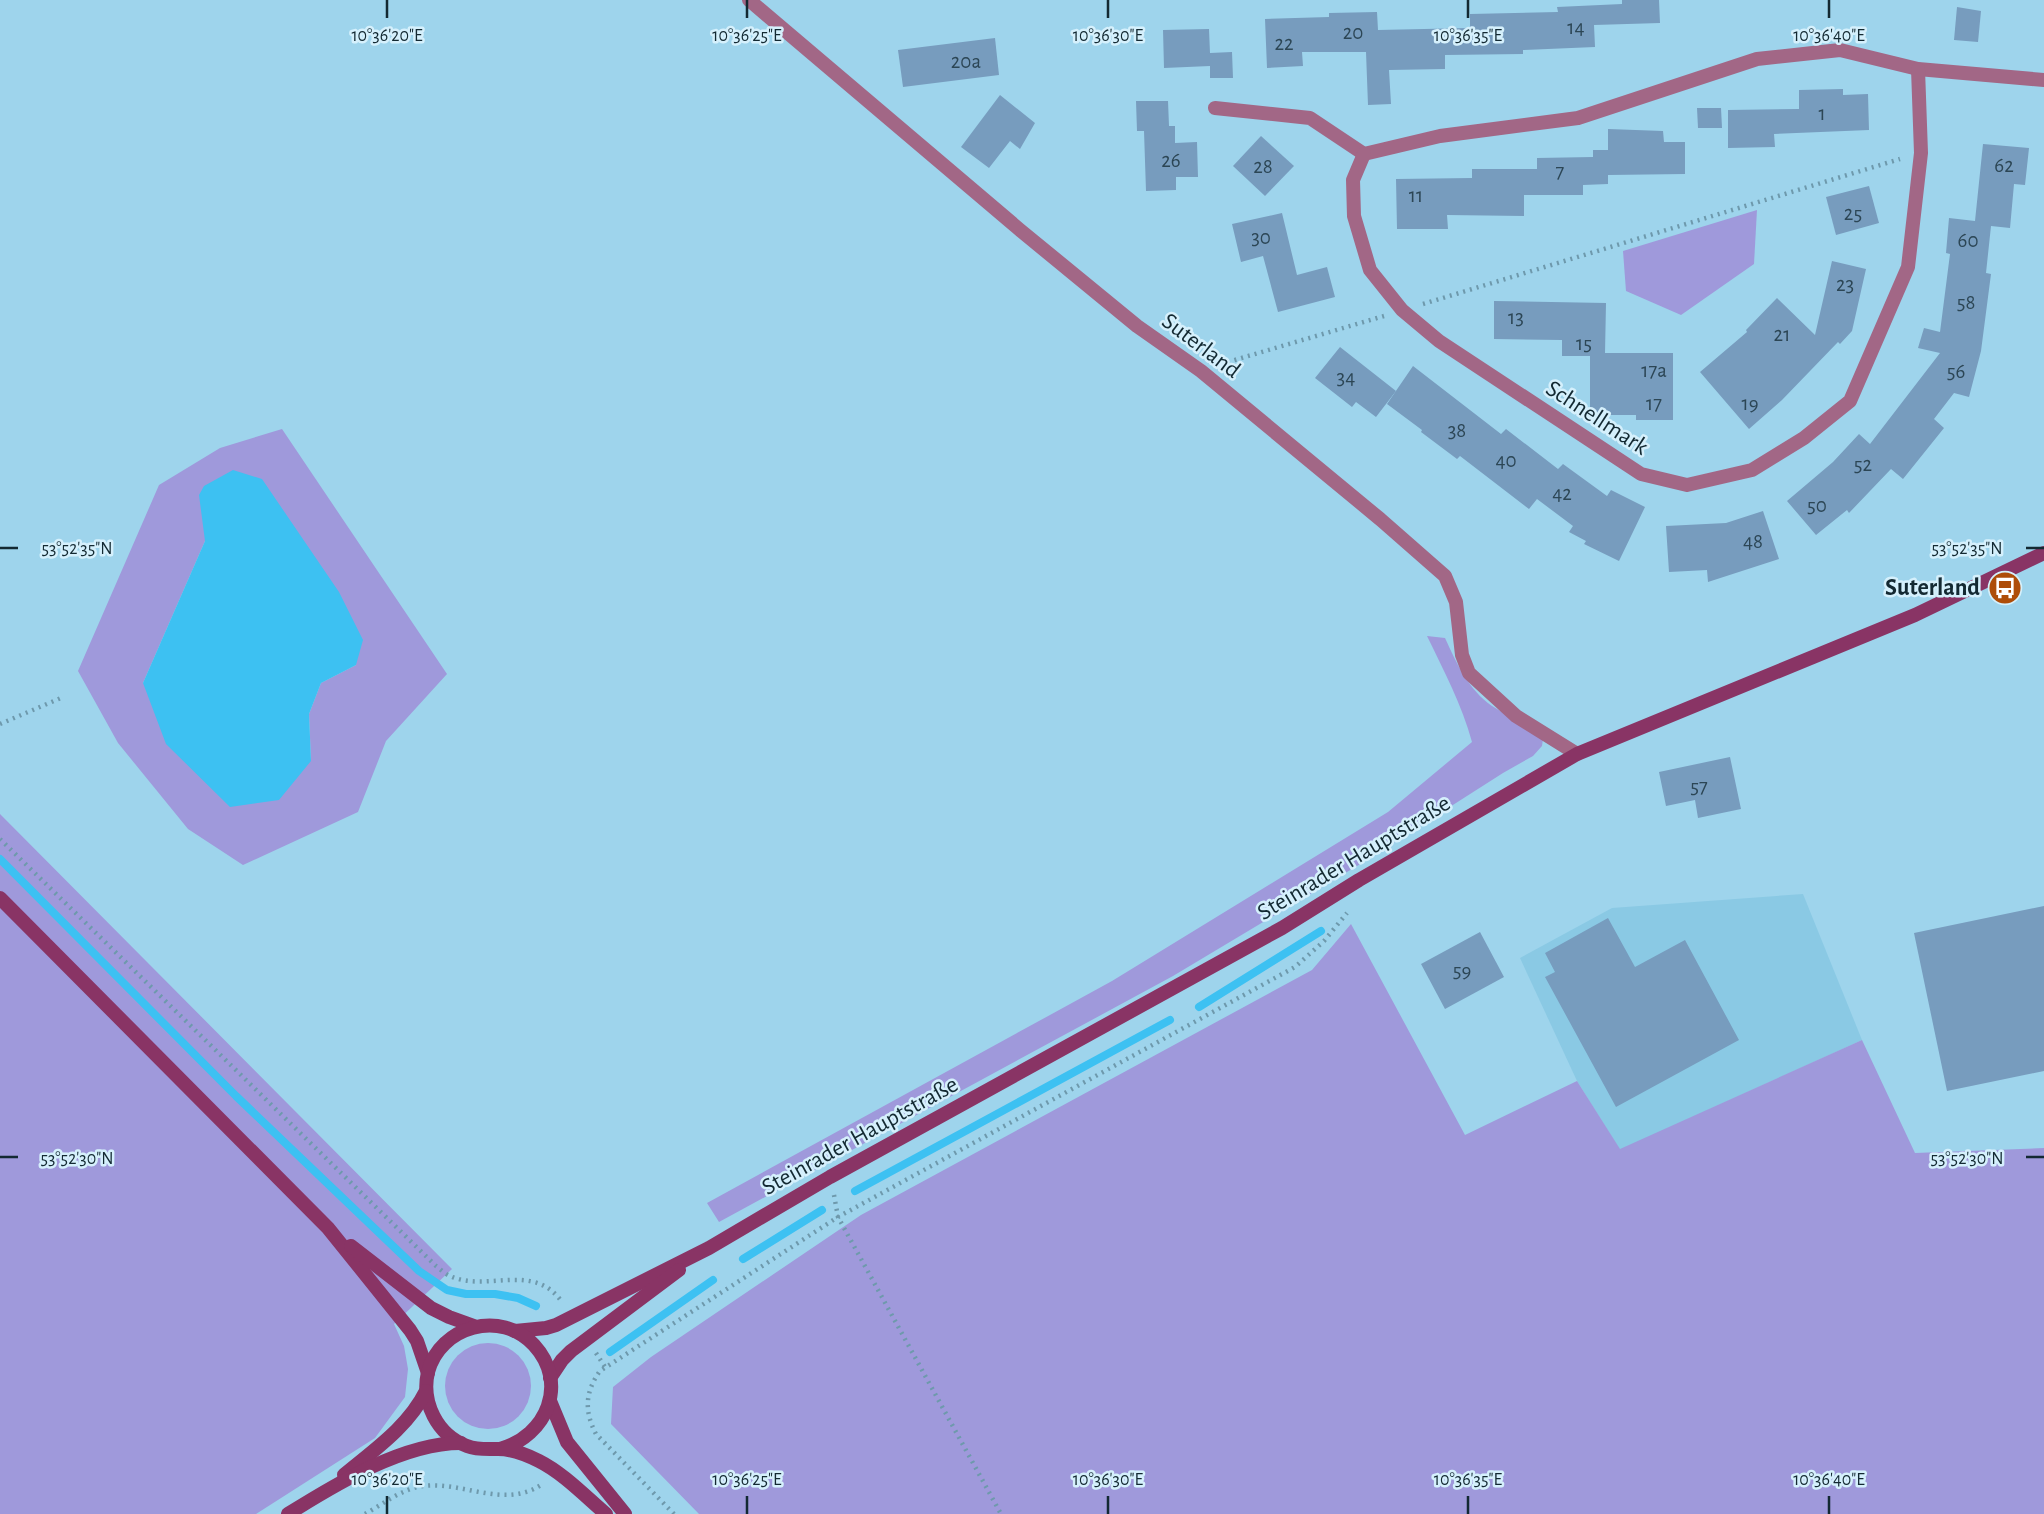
<svg xmlns="http://www.w3.org/2000/svg" width="2044" height="1514" viewBox="0 0 2044 1514" font-family="'Alegreya Sans',sans-serif">
  <rect width="100%" height="100%" fill="#9ed4ec"/>
  <path fill="#8ac9e4" d="M1803,894L1862,1040L1620,1150L1577,1081L1520,958L1612,908Z"/>
  <g fill="#9f99db" fill-rule="evenodd">
    <path d="M1757,210L1754,264L1681,315L1626,291L1623,251Z"/>
    <path d="M282,429L447,674L386,741L358,812L243,865L188,829L118,743L78,671L159,485L220,448ZM205,541L356,665L321,683L309,714L311,761L143,683Z"/>
    <path d="M1427,636L1445,638C1457,664 1468,689 1492,706C1509,717 1529,724 1543,739L1542,746L1533,756L1503,773L1362,863L1173,976L719,1222L707,1203L1112,981L1388,812L1472,742C1462,705 1444,671 1427,636Z"/>
    <path d="M0,814L452,1269L394,1324L404,1346L408,1369L405,1397L375,1438L256,1514H0Z"/>
    <path d="M1351,924L1465,1135L1577,1081L1620,1149L1862,1040L1915,1153L2044,1148V1514H699L611,1424L613,1387L651,1357L861,1215L1312,970Z"/>
    <circle cx="488" cy="1386" r="43"/>
  </g>
  <path fill="#3dc1f2" d="M233,470L262,479L339,592L363,640L356,665L321,683L309,714L311,761L279,800L230,807L166,744L143,683L205,541L199,495L204,486Z"/>
  <g fill="none" stroke-linecap="round" stroke-linejoin="round">
    <g stroke="#3dc1f2" stroke-width="8">
      <path d="M0,859L236,1096L419,1271L447,1290L466,1294H495L518,1298L536,1306"/>
      <path d="M1199,1007L1321,931"/>
      <path d="M855,1191L1170,1020"/>
      <path d="M743,1259L822,1210"/>
      <path d="M610,1352L713,1280"/>
    </g>
  </g>
  <g fill="#779cbe">
    <path d="M1622,0H1659L1660,23L1594,25L1595,47L1523,50V54L1445,55V69L1389,70L1391,104L1368,105L1366,52H1302L1303,66L1267,68L1265,19L1329,17V13L1377,12L1378,30L1470,28V14L1558,12L1557,7L1622,4Z"/>
    <path d="M1957,7L1981,11L1978,42L1954,40Z"/>
    <path d="M1209,29L1210,53L1232,52L1233,78H1210V66L1164,68L1163,30Z"/>
    <path d="M995,38L999,75L903,87L898,50Z"/>
    <path d="M1843,89V95L1868,94L1869,130L1774,134L1775,147L1728,148V110L1799,109V90Z"/>
    <path d="M1000,95L1035,123L1020,149L1010,141L989,168L961,147Z"/>
    <path d="M1136,101H1168L1169,126H1175V143L1197,142L1198,177H1176V190L1146,191L1144,131H1137Z"/>
    <path d="M1697,108H1721L1722,128H1698Z"/>
    <path d="M1608,129L1663,131L1664,142H1685V174L1608,175V184L1583,185V195H1524V216L1447,215L1448,229H1397L1396,179L1472,178V169H1537V158L1593,157V150H1608Z"/>
    <path d="M1261,136L1294,166L1265,196L1233,166Z"/>
    <path d="M1983,144L2029,148L2025,185L2014,184L2010,228L1991,226L1986,273L1991,274L1981,351L1969,397L1954,393L1934,419L1944,428L1903,479L1891,469L1849,513L1847,510L1816,535L1787,501L1833,462L1859,434L1870,444L1940,353L1918,348L1924,328L1940,332L1950,254L1946,253L1949,218L1975,221Z"/>
    <path d="M1869,186L1879,223L1836,235L1826,197Z"/>
    <path d="M1282,213L1297,275L1327,267L1335,297L1278,312L1263,256L1241,262L1232,224Z"/>
    <path d="M1832,261L1866,269L1852,331L1840,344L1838,342L1782,400L1749,429L1700,372L1747,332L1746,330L1777,298L1815,335Z"/>
    <path d="M1494,301L1606,303L1605,353H1673V420H1636V415H1590V356H1562V340L1494,339Z"/>
    <path d="M1340,347L1396,391L1376,417L1356,402L1352,407L1315,378Z"/>
    <path d="M1413,366L1501,434L1506,429L1558,469L1563,464L1607,496L1611,490L1645,507L1619,561L1584,544L1586,541L1569,532L1573,526L1537,499L1529,509L1460,456L1457,459L1421,432L1422,430L1387,404Z"/>
    <path d="M1763,511L1779,559L1708,582L1707,570L1669,572L1666,526L1726,523Z"/>
    <path d="M1730,757L1741,809L1698,818L1695,800L1666,806L1659,772Z"/>
    <path d="M2044,906V1071L1947,1091L1914,933Z"/>
    <path d="M1608,918L1635,967L1685,940L1739,1040L1616,1107L1545,977L1555,972L1545,953Z"/>
    <path d="M1480,932L1504,977L1445,1009L1421,964Z"/>
  </g>
  <g fill="none" stroke-linecap="round" stroke-linejoin="round">
    <g stroke="#6e99ac" stroke-width="4.5" stroke-dasharray="2 5" stroke-linecap="butt">
      <path d="M1423,304L1900,159"/>
      <path d="M1221,364L1384,316"/>
      <path d="M0,724L61,698"/>
      <path d="M0,839L436,1266C440,1269 445,1274 450,1276C487,1293 533,1261 562,1302"/>
      <path d="M834,1195L838,1217L1001,1514"/>
      <path d="M596,1353L605,1367"/>
      <path d="M365,1514C383,1504 403,1488 424,1486C462,1481 504,1509 541,1485"/>
      <path d="M674,1514L596,1434C584,1411 585,1392 600,1371L838,1217L1295,967L1324,941L1347,913"/>
    </g>
    <g stroke="#a26786" stroke-width="14">
      <path d="M749,0L1020,230L1137,326L1201,371L1380,519L1445,576L1456,602L1462,655L1469,673L1516,716L1577,754"/>
      <path d="M1215,108L1310,118L1364,154L1440,136L1578,118L1757,59L1840,50L1918,69L2044,80"/>
      <path d="M1364,154L1353,180L1354,216L1370,270L1402,310L1439,341L1641,474L1687,485L1752,470L1804,438L1850,401L1908,267L1921,153L1918,69"/>
    </g>
    <g stroke="#893465" stroke-width="14">
      <path d="M0,898L328,1228L410,1330L417,1341L428,1373"/>
      <path d="M351,1246L431,1308L449,1317L474,1326"/>
      <path d="M515,1331L546,1328L556,1325L709,1248L830,1177L1282,928L1359,880L1577,754L1915,615L2044,553"/>
      <path d="M550,1378L562,1360L571,1351L679,1270"/>
      <path d="M550,1401L567,1442L625,1514"/>
      <path d="M500,1449C547,1436 569,1383 534,1345C501,1309 440,1326 428,1372C421,1402 437,1435 467,1446C477,1450 487,1449 498,1449C512,1449 527,1455 539,1461C563,1473 585,1496 606,1514"/>
      <path d="M344,1475C374,1450 408,1427 426,1391"/>
      <path d="M288,1514C336,1484 403,1443 461,1443"/>
    </g>
  </g>
  <path fill="none" stroke="#132932" stroke-width="2.5" d="M387,0V18M747,0V18M1108,0V18M1468,0V18M1829,0V18M0,548H18M2026,548H2044M0,1157H18M2026,1157H2044M387,1496V1514M747,1496V1514M1108,1496V1514M1468,1496V1514M1829,1496V1514"/>
  <defs>
    <symbol id="bus-disc" viewBox="-11 -11 22 22"><circle r="9.5" fill="#ae4d08" stroke="#d5f0fc"/><path d="M-5-6H5V4H4V6H2V4H-2V6H-4V4H-5ZM-3.5-4V0h7V-4ZM-3.5 1.2v1.5H-2V1.2ZM2 1.2v1.5H3.5V1.2Z" fill="#fff"/></symbol>
  </defs>
  <g fill-rule="evenodd">
    <use href="#bus-disc" x="1986" y="569" width="38" height="38"/>
  </g>
  <g text-anchor="middle" dominant-baseline="central" stroke-width="5" stroke-linejoin="round" paint-order="stroke">
    <g font-size="21" fill="#2c4655">
      <text x="1576" y="27">14</text>
      <text x="1353" y="32">20</text>
      <text x="1284" y="43">22</text>
      <text x="966" y="61">20a</text>
      <text x="1822" y="113">1</text>
      <text x="1171" y="160">26</text>
      <text x="2004" y="165">62</text>
      <text x="1263" y="166">28</text>
      <text x="1560" y="171">7</text>
      <text x="1416" y="195">11</text>
      <text x="1853" y="213">25</text>
      <text x="1261" y="237">30</text>
      <text x="1968" y="240">60</text>
      <text x="1845" y="284">23</text>
      <text x="1966" y="302">58</text>
      <text x="1516" y="317">13</text>
      <text x="1782" y="334">21</text>
      <text x="1584" y="343">15</text>
      <text x="1654" y="370">17a</text>
      <text x="1956" y="371">56</text>
      <text x="1346" y="377">34</text>
      <text x="1654" y="403">17</text>
      <text x="1750" y="403">19</text>
      <text x="1457" y="430">38</text>
      <text x="1506" y="460">40</text>
      <text x="1863" y="464">52</text>
      <text x="1562" y="493">42</text>
      <text x="1817" y="505">50</text>
      <text x="1753" y="541">48</text>
      <text x="1699" y="786">57</text>
      <text x="1462" y="970">59</text>
    </g>
    <g font-size="24" fill="#132932" stroke="#d5f0fc">
      <text transform="translate(1201 346) rotate(37)">Suterland</text>
      <text transform="translate(1597 418) rotate(33)">Schnellmark</text>
      <text transform="translate(1354 858) rotate(-31)">Steinrader Hauptstraße</text>
      <text transform="translate(860 1136) rotate(-29)">Steinrader Hauptstraße</text>
    </g>
    <g font-size="24" font-weight="bold" fill="#132932" stroke="#d5f0fc" text-anchor="end">
      <text x="1980" y="588">Suterland</text>
    </g>
  </g>
  <g font-size="18" text-anchor="middle" fill="#132932" stroke="#d5f0fc" stroke-width="5" stroke-linejoin="round" paint-order="stroke">
    <text x="387" y="41">10°36'20"E</text>
    <text x="747" y="41">10°36'25"E</text>
    <text x="1108" y="41">10°36'30"E</text>
    <text x="1468" y="41">10°36'35"E</text>
    <text x="1829" y="41">10°36'40"E</text>
    <text x="77" y="554">53°52'35"N</text>
    <text x="1967" y="554">53°52'35"N</text>
    <text x="77" y="1164">53°52'30"N</text>
    <text x="1967" y="1164">53°52'30"N</text>
    <text x="387" y="1485">10°36'20"E</text>
    <text x="747" y="1485">10°36'25"E</text>
    <text x="1108" y="1485">10°36'30"E</text>
    <text x="1468" y="1485">10°36'35"E</text>
    <text x="1829" y="1485">10°36'40"E</text>
  </g>
</svg>
